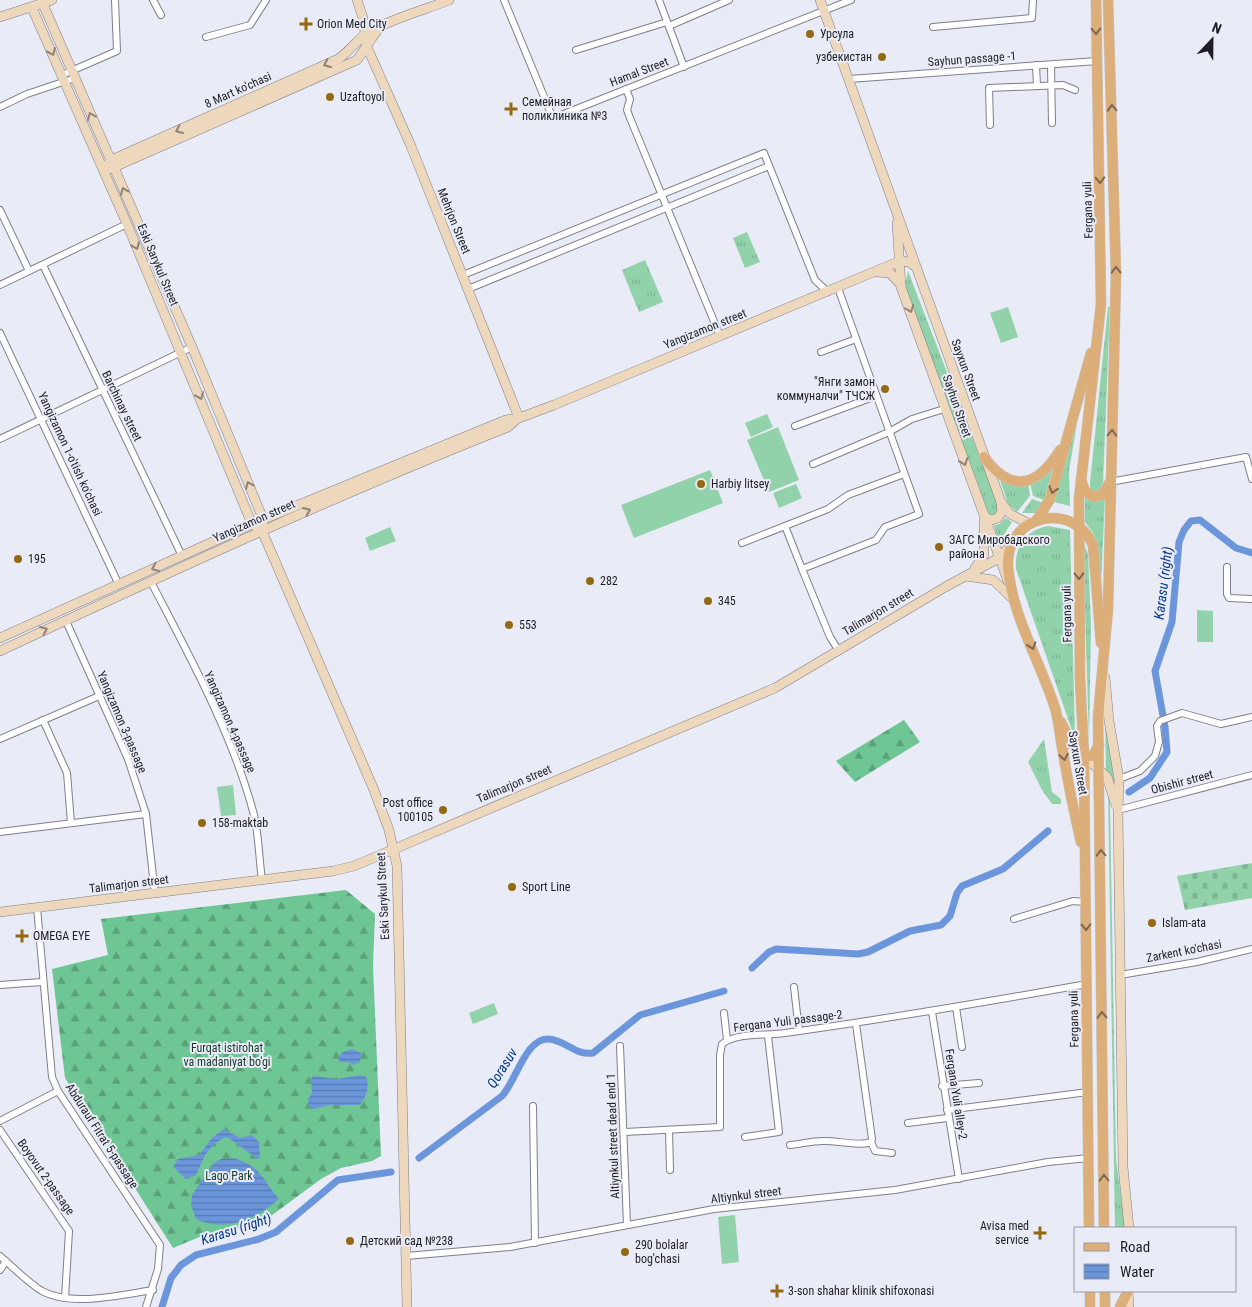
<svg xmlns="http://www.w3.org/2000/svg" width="1252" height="1307" viewBox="0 0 1252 1307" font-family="'Roboto Condensed',sans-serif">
  <defs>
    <pattern id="grass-tufts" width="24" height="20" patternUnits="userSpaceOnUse" patternTransform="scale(1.25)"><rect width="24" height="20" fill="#91d2ab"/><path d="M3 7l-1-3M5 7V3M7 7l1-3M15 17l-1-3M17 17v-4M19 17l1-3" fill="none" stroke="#7db493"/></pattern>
    <pattern id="forest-firs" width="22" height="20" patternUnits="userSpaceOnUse" patternTransform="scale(1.25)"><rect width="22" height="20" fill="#6ec694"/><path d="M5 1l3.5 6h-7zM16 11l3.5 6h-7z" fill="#5aa078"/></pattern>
    <pattern id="cemetery-stones" width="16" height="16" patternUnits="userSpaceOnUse" patternTransform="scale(1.25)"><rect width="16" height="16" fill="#91d2ab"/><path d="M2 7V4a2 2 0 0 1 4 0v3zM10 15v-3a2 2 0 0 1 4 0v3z" fill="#7db493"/></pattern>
    <pattern id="water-rules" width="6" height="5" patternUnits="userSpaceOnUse" patternTransform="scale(1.25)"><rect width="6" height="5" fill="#6c96db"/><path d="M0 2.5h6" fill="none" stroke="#587ab1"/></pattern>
  </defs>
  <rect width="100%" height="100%" fill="#e9ebf6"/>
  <g fill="url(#grass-tufts)">
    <path d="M747,232L760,262L745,268L733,238Z"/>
    <path d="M645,260L663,302L639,312L622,270Z"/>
    <path d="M908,271L1000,510L999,513L992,516L989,514L905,287Z"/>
    <path d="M1108,307H1110L1103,483L1097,493L1090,490V483Z"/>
    <path d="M1080,405L1069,471L1070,506L1054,502Z"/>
    <path d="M1053,468L1044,500L1033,496L1030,482Z"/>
    <path d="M999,477L1028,483L1030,496L1017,512L1008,504Z"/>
    <path d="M1085,497H1105L1100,606L1097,545L1093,533L1085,522Z"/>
    <path d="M1032,499L1044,503L1036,513H1022Z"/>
    <path d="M1005,518L1012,522L999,542L994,525L1000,524Z"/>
    <path d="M1048,526L1070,530L1075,739L1016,569C1014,547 1026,530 1048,526Z"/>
    <path d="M1083,542L1088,554L1091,624L1089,742Z"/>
    <path d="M1105,717L1117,799L1112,779L1106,771Z"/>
    <path d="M1044,739L1052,792L1061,799V804H1052L1042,790L1028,762Z"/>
    <path d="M1108,791L1110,801L1116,1159L1125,1228H1115Z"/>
  </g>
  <g fill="url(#forest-firs)">
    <path d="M904,720L920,742L855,782L836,761Z"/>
    <path d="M346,890L375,914L373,966L381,1156L372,1161L341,1168L321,1179L260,1224L202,1236L173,1248L65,1078L52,969L108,955L101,919Z"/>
  </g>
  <path fill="url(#cemetery-stones)" d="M1252,863V898L1185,910L1177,876Z"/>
  <g fill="#91d2ab">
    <path d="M1008,307L1018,337L1001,343L990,313Z"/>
    <path d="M767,414L773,427L751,437L745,423Z"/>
    <path d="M778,427L799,480L769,492L747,440Z"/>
    <path d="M710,470L723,503L634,538L621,505Z"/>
    <path d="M796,484L802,498L779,508L773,493Z"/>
    <path d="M390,527L396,541L370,551L365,538Z"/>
    <path d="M1197,610L1213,611V642H1197Z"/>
    <path d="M233,785L236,815L221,816L217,787Z"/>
    <path d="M494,1003L498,1014L473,1024L469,1013Z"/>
    <path d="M735,1215L739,1262L722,1264L718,1217Z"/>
  </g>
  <g fill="url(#water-rules)">
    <path d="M352,1049L361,1053L360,1062L354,1065L348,1062H340L338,1058L343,1052Z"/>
    <path d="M360,1075L366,1077C370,1085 366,1100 359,1105H330L313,1109L309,1106L308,1099L312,1093L311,1079L313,1076L337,1079Z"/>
    <path d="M224,1129L240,1138L252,1135L259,1142L260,1158H256L229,1138L225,1137L214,1144L205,1155L196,1175L186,1179L173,1167L178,1159L199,1155L213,1137Z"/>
    <path d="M234,1158C263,1168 261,1178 279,1199C257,1219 224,1233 196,1219L191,1205L192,1195L214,1163L221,1159Z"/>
  </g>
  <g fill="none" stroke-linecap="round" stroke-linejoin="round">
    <g stroke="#6c96db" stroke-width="7">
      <path d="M1129,792L1150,778L1167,752L1165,727L1155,671L1172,622L1179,542L1184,530L1191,521L1200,520L1236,548L1252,553"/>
      <path d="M752,968L769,952L776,949L858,954L868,952L910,931L941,925L950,916L957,893L962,886L1003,869L1048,831"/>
      <path d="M419,1158L502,1096C516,1081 526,1037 549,1039C565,1040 576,1056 593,1053L640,1015L724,991"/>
      <path d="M162,1307L171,1278L181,1265L196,1255L259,1239L276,1232L338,1180L391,1172"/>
    </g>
    <defs>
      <g id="street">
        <path d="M153,0L161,15"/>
        <path d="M504,0L552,116L556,117L851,0"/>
        <path d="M659,0L684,67"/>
        <path d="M669,26L729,0"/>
        <path d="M933,27L1032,18L1033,0"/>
        <path d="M206,37L250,25L266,0"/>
        <path d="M576,50L667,22"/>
        <path d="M1036,65L1037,86"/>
        <path d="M1051,65L1052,123"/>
        <path d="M62,75L117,51L115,0"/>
        <path d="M849,79L1097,61"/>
        <path d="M626,89L630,99L627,110L630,118L720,336"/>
        <path d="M0,107L27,94L75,78"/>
        <path d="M990,125L989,88L1063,85L1075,90"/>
        <path d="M0,210L29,271"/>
        <path d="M43,265L182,556"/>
        <path d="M463,275L764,153L815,280L828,292"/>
        <path d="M0,285L127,224"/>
        <path d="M838,288L919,514L885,527L876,540L802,569L830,637L839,651"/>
        <path d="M468,289L769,166"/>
        <path d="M0,333L119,585"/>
        <path d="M821,352L856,339"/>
        <path d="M795,426L876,396"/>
        <path d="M0,439L192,347"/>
        <path d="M813,464L889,432L912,419L944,409"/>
        <path d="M1110,482L1246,457L1252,479"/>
        <path d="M742,543L785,526"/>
        <path d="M1227,567V594L1229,598L1252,599"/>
        <path d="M802,569L785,526L828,509L848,495L904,474"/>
        <path d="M151,582C189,655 233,735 254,815C259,836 259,859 262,880"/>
        <path d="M66,621L128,759L146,814L155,894"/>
        <path d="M43,720L67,773L71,823"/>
        <path d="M0,739L99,696"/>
        <path d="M1119,779L1140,771L1155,756L1159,742L1157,726L1160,721L1182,713L1221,724L1252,717"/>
        <path d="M1118,810L1252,775"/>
        <path d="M0,832L146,814"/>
        <path d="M37,907L52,1077L58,1091L160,1245L158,1269L146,1307"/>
        <path d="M1014,919L1073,901L1086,902"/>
        <path d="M1120,975L1197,962L1252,949"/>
        <path d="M0,985L42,982"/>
        <path d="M794,987L799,1031"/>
        <path d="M956,1007L962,1047"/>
        <path d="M932,1012L959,1179"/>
        <path d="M724,1013L727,1040"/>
        <path d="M620,1046L627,1225"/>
        <path d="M942,1086L979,1083"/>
        <path d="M533,1106L535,1243"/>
        <path d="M947,1110L1088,1092"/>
        <path d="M0,1121L58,1091"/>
        <path d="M908,1123L947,1118"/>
        <path d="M0,1130L69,1231L65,1298"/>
        <path d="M669,1130L670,1170"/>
        <path d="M625,1132L720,1127V1055L722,1044C737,1032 766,1036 785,1033C886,1019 986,1002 1087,984"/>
        <path d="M745,1137L779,1132L768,1036"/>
        <path d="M871,1142L875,1151L892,1153"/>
        <path d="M790,1145C801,1144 812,1141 822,1141C837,1140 859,1147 871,1142L872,1139L856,1024"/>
        <path d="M0,1256C13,1267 27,1282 42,1291C71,1307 121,1295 153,1290"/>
        <path d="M406,1256L510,1247L714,1209L895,1190L1048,1162L1089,1158"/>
        <path d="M0,1270L6,1261"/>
      </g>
      <g id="secondary">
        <path d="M357,0L363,18L367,47L411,146L519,418"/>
        <path d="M820,0L1001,502L1010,514L1028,523"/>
        <path d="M43,4L192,347L263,519L262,531L374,790L389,830L397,866L407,1307"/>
        <path d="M32,8L127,224L252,524L255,526"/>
        <path d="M0,17L52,0"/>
        <path d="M107,165L111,160L338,59C349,52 356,41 366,34C387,20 425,10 449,0"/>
        <path d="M110,169L357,60L379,28"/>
        <path d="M897,223L901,287L1008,581"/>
        <path d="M877,272L890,273L901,285"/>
        <path d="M975,568L984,555V517L991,520L998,518L1002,511L1001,503"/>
        <path d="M966,576L993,580L1014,600"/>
        <path d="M0,638L252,524L506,420L519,418L554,405L900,261L909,262L917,268"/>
        <path d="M0,651C168,573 336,495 508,427L518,418"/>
        <path d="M1105,677L1109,721L1119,779L1118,810L1123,1167L1129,1228"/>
        <path d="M1084,756L1107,777L1116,805"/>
        <path d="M0,912L333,871L354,866L775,688L947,586L999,558L1011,545"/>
        <path d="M1128,1291L1129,1307"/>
      </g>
      <g id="primary">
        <path d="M984,457C1012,495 1038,486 1060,450"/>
        <path d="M1081,480L1085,491L1094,497L1102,495L1110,482"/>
        <path d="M1037,520L1050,499L1091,353"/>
        <path d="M1061,722L1072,745L1084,756H1093L1099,745"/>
        <path d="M1081,842C1074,812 1068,783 1063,752C1060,738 1059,722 1055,708C1040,661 1012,616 1008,567C1005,513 1074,501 1093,545L1101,643"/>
        <path d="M1089,1228L1084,756L1080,680L1079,499L1101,304L1096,0"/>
        <path d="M1104,1228L1098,717L1108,609L1116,274L1108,0"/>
        <path d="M1090,1291V1307"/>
        <path d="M1105,1291V1307"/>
        <path d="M1120,1307L1128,1291"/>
      </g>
    </defs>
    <use href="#street" stroke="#7e7f89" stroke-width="8"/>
    <use href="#secondary" stroke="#7e7f89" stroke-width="10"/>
    <use href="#primary" stroke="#c9c9ca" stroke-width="11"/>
    <use href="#street" stroke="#fff" stroke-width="6"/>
    <use href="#secondary" stroke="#edd7bd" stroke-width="9"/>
    <use href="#primary" stroke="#dcaf7a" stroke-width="10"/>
  </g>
  <defs><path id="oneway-chevron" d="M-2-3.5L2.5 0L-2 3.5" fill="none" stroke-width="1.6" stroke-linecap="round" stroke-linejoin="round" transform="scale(1.25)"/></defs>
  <g stroke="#7d674e">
    <use href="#oneway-chevron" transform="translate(1096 31) rotate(88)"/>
    <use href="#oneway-chevron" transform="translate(1112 108) rotate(-92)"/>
    <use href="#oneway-chevron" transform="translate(1100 180) rotate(88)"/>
    <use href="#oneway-chevron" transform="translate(1116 270) rotate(-91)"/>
    <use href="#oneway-chevron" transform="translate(1112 433) rotate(-88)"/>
    <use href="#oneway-chevron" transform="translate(1053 490) rotate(106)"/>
    <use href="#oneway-chevron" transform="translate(1079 576) rotate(89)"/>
    <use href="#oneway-chevron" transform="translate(1032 646) rotate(70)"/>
    <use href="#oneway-chevron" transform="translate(1064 757) rotate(80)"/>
    <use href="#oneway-chevron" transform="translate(1101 853) rotate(-91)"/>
    <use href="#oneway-chevron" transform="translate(1086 927) rotate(89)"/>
    <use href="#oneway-chevron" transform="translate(1102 1015) rotate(-91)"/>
    <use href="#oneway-chevron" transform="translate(1104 1178) rotate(-91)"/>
  </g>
  <g stroke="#908478">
    <use href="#oneway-chevron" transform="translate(52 52) rotate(66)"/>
    <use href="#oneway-chevron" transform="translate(327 64) rotate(156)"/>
    <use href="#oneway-chevron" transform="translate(91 116) rotate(-113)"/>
    <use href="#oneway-chevron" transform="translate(179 130) rotate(156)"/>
    <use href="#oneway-chevron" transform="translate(124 191) rotate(-113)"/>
    <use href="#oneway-chevron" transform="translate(136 246) rotate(67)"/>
    <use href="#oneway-chevron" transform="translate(910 309) rotate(69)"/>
    <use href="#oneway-chevron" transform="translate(200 396) rotate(67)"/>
    <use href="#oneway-chevron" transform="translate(964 462) rotate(70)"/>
    <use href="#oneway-chevron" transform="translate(249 485) rotate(-113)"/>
    <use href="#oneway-chevron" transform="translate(307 511) rotate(-24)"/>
    <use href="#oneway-chevron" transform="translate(155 568) rotate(155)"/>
    <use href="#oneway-chevron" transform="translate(44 630) rotate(-24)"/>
  </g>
  <g fill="#936913" stroke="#e9ebf6" stroke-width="2">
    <path d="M303.5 16.5h5v5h5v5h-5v5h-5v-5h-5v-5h5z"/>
    <circle cx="810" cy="34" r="5"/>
    <circle cx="882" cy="57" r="5"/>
    <circle cx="330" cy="97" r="5"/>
    <path d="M508.5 101.5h5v5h5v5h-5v5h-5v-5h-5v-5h5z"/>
    <circle cx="885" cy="389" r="5"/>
    <circle cx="701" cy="484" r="5"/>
    <circle cx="939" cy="547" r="5"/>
    <circle cx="18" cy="559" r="5"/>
    <circle cx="590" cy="581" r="5"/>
    <circle cx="708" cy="601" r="5"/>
    <circle cx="509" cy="625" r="5"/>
    <circle cx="443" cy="810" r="5"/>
    <circle cx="202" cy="823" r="5"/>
    <circle cx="512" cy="887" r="5"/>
    <circle cx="1152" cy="923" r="5"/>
    <path d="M19.5 928.5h5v5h5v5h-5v5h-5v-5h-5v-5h5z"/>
    <path d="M1037.5 1225.5h5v5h5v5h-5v5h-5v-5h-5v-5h5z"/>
    <circle cx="350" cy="1241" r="5"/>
    <circle cx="625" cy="1252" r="5"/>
    <path d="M774.5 1283.5h5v5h5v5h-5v5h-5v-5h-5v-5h5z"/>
  </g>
  <g text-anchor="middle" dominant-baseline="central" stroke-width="4" stroke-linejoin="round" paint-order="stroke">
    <g font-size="12" fill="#1e1f23" stroke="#e9ebf6" text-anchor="start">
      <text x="317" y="24">Orion Med City</text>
      <text x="820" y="34">Урсула</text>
      <text x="872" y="57" text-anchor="end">узбекистан</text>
      <text x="340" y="97">Uzaftoyol</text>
      <text x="522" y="102">Семейная<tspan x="522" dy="14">поликлиника №3</tspan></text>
      <text x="875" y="382" text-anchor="end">"Янги замон<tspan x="875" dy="14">коммуналчи" ТЧСЖ</tspan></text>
      <text x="711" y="484">Harbiy litsey</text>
      <text x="949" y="540">ЗАГС Миробадского<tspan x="949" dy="14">района</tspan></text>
      <text x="28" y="559">195</text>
      <text x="600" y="581">282</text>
      <text x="718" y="601">345</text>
      <text x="519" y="625">553</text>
      <text x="433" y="803" text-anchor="end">Post office<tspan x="433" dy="14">100105</tspan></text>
      <text x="212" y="823">158-maktab</text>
      <text x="522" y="887">Sport Line</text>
      <text x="1162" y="923">Islam-ata</text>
      <text x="33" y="936">OMEGA EYE</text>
      <text x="1029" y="1226" text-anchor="end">Avisa med<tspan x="1029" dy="14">service</tspan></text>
      <text x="360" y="1241">Детский сад №238</text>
      <text x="635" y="1245">290 bolalar<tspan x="635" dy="14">bog'chasi</tspan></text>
      <text x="788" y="1291">3-son shahar klinik shifoxonasi</text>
    </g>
    <g font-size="12" fill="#1e1f23" stroke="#e9ebf6">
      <text transform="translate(972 59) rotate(-4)">Sayhun passage -1</text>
      <text transform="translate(639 72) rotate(-21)">Hamal Street</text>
      <text transform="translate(238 90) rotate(-24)">8 Mart ko'chasi</text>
      <text transform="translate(1088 210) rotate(-92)">Fergana yuli</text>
      <text transform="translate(454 221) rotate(68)">Mehrjon Street</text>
      <text transform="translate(158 265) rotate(67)">Eski Sarykul Street</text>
      <text transform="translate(705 329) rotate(-22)">Yangizamon street</text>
      <text transform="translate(966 370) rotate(70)">Sayxun Street</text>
      <text transform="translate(122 406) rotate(64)">Barchinay street</text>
      <text transform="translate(957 406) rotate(71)">Sayhun Street</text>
      <text transform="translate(70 454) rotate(65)">Yangizamon 1-o'tish ko'chasi</text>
      <text transform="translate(254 521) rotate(-24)">Yangizamon street</text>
      <text transform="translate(878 612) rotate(-31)">Talimarjon street</text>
      <text transform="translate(1067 614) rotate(-91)">Fergana yuli</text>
      <text transform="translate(122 722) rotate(67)">Yangizamon 3-passage</text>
      <text transform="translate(230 722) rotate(66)">Yangizamon 4-passage</text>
      <text transform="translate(1078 763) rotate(80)">Sayxun Street</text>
      <text transform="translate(1182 782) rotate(-15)">Obishir street</text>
      <text transform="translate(514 784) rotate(-23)">Talimarjon street</text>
      <text transform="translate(129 884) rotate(-7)">Talimarjon street</text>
      <text transform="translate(383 896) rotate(-93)">Eski Sarykul Street</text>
      <text transform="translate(1184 951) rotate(-11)">Zarkent ko'chasi</text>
      <text transform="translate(1074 1019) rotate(-91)">Fergana yuli</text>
      <text transform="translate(788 1021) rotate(-7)">Fergana Yuli passage-2</text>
      <text transform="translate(956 1094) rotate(81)">Fergana Yuli alley-2</text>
      <text transform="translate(102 1136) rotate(57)">Abdurauf Fitrat 5-passage</text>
      <text transform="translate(613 1136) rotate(-92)">Altiynkul street dead end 1</text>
      <text transform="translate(46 1177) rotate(55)">Boyovut 2-passage</text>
      <text transform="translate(746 1195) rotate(-7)">Altiynkul street</text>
    </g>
    <g font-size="12" fill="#143a25" stroke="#e9ebf6">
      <text x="227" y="1048">Furqat istirohat<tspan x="227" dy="14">va madaniyat bo'gi</tspan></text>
      <text x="229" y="1176">Lago Park</text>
    </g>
    <g font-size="14" font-style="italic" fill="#043787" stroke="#e9ebf6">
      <text transform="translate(1163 583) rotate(-83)">Karasu (right)</text>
      <text transform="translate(502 1068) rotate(-58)">Qorasuv</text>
      <text transform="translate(236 1229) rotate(-18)">Karasu (right)</text>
    </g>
  </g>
  <rect x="1074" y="1227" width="162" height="65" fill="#e9ebf6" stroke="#9899a2"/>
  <rect x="1084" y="1243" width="25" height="8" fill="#dcaf7a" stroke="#9899a2"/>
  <text x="1120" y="1252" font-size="15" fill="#1e1f23">Road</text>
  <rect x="1084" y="1264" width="25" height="15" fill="url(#water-rules)" stroke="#9899a2"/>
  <text x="1120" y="1277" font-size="15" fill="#1e1f23">Water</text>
  <g transform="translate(1212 40) rotate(22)" stroke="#e9ebf6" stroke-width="4" paint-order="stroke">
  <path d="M0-4L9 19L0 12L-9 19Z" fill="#1e1f23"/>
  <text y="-8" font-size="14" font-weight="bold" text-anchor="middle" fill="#1e1f23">N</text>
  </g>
</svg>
